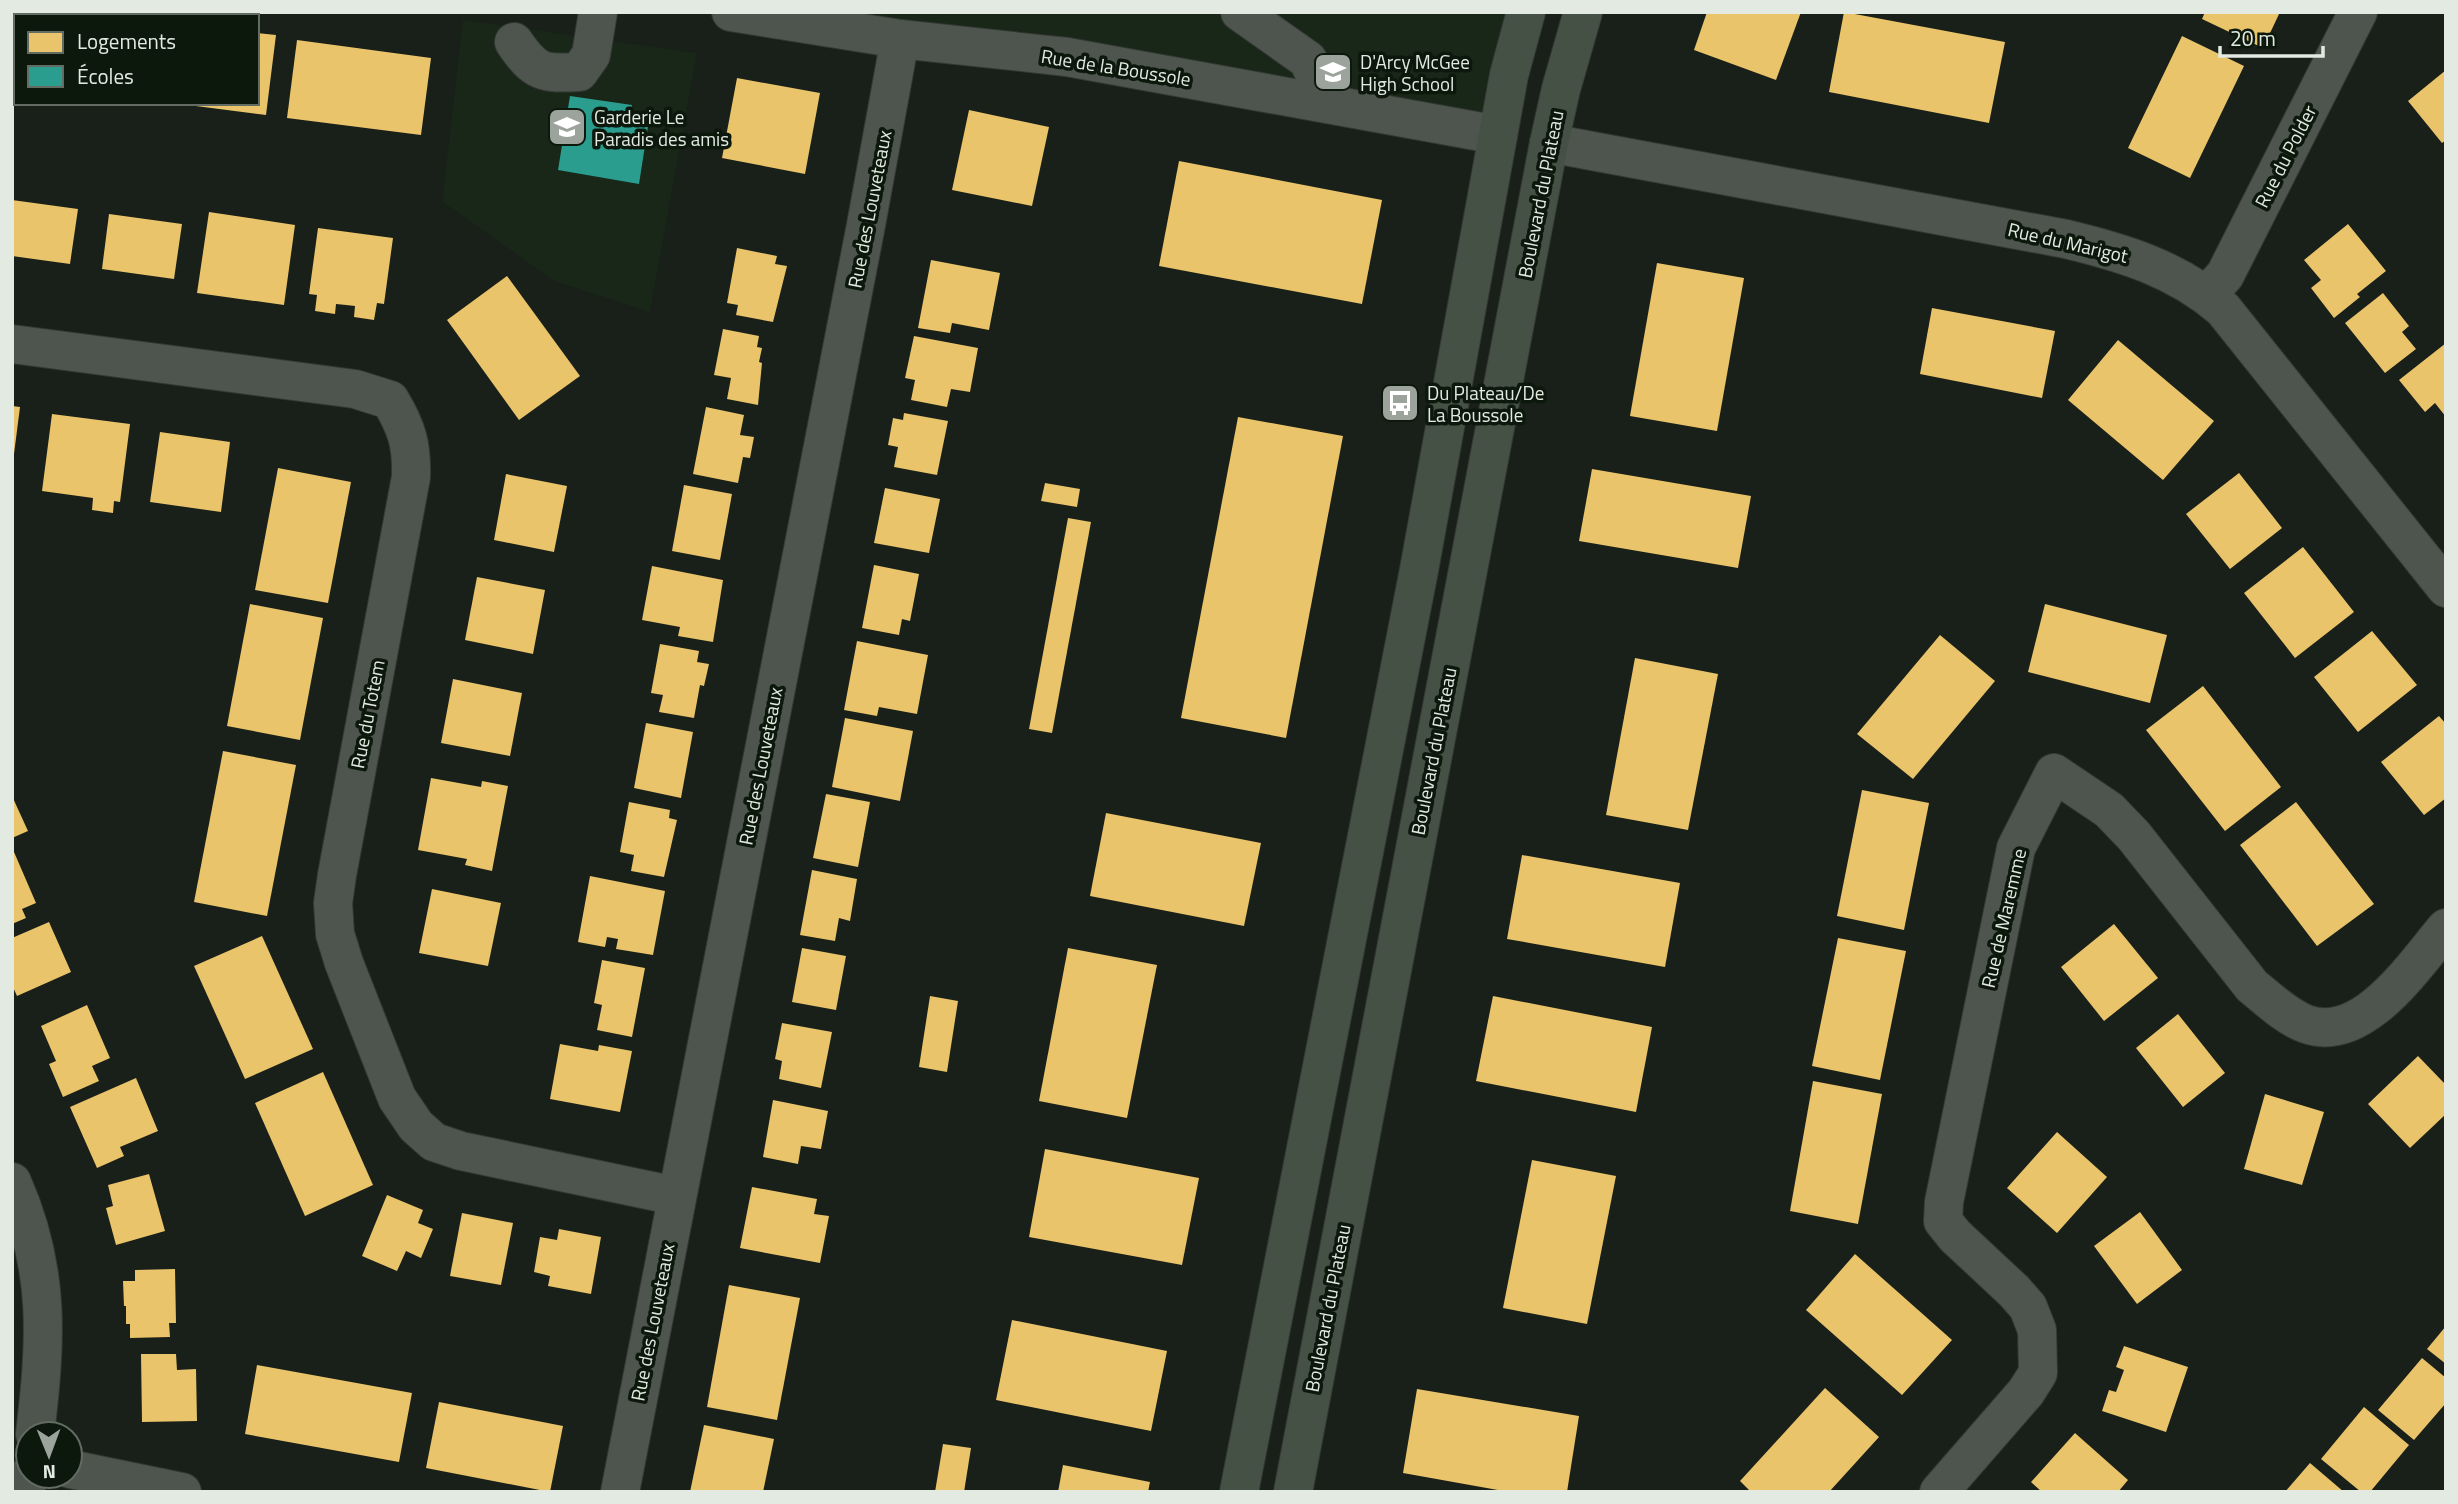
<svg xmlns="http://www.w3.org/2000/svg" width="2458" height="1504" viewBox="0 0 2458 1504" font-family="'Titillium Web',sans-serif">
  <rect width="100%" height="100%" fill="#191f19"/>
  <g fill="#182717">
    <path d="M731,12H1526L1498,135Z"/>
    <path d="M463,20L697,53L650,312L554,281L442,201Z"/>
  </g>
  <g fill="#e9c46a">
    <path d="M12,12H94L108,14L16,16V82L12,81Z"/>
    <path d="M1707,12H1801L1776,80L1694,50Z"/>
    <path d="M1844,12L2005,42L1989,123L1829,92Z"/>
    <path d="M2205,12H2280L2263,48L2202,19Z"/>
    <path d="M257,33L276,35L266,115L188,105L257,103Z"/>
    <path d="M2182,36L2244,66L2190,178L2128,148Z"/>
    <path d="M297,40L431,58L421,135L287,118Z"/>
    <path d="M2446,70V140L2442,143L2408,101Z"/>
    <path d="M737,78L820,93L805,174L722,158Z"/>
    <path d="M969,110L1049,127L1032,206L952,190Z"/>
    <path d="M1179,161L1382,200L1362,304L1159,266Z"/>
    <path d="M12,200L78,209L70,264L12,256Z"/>
    <path d="M209,212L295,225L284,305L197,293Z"/>
    <path d="M109,214L182,224L174,279L102,269Z"/>
    <path d="M2348,224L2386,271L2357,294L2360,297L2334,318L2311,288L2321,280L2304,260Z"/>
    <path d="M318,228L393,238L384,304L377,303L374,320L354,317L355,306L346,305L336,304L335,314L315,311L317,295L309,294Z"/>
    <path d="M737,248L777,256L775,264L787,266L773,322L736,315L738,305L727,303Z"/>
    <path d="M931,260L1000,273L989,330L952,323L950,333L918,328Z"/>
    <path d="M1657,263L1744,278L1717,431L1630,416Z"/>
    <path d="M507,276L580,376L519,420L447,320Z"/>
    <path d="M2383,293L2409,326L2402,332L2416,349L2385,373L2345,323Z"/>
    <path d="M1932,308L2055,331L2042,398L1920,374Z"/>
    <path d="M723,329L759,336L757,347L762,348L759,362L762,363L758,405L727,399L731,378L714,375Z"/>
    <path d="M914,336L978,348L970,392L951,389L947,407L911,400L915,380L905,378Z"/>
    <path d="M2118,340L2214,421L2163,480L2068,400Z"/>
    <path d="M2446,343V417L2435,403L2425,412L2399,380Z"/>
    <path d="M12,406L20,407L14,454H12Z"/>
    <path d="M706,407L744,415L740,435L754,437L750,458L743,457L738,483L693,474Z"/>
    <path d="M904,413L948,421L937,475L894,467L898,447L888,445L893,418L903,420Z"/>
    <path d="M52,414L130,424L120,502L114,501L113,513L92,510L93,498L42,491Z"/>
    <path d="M1238,417L1343,436L1286,738L1181,718Z"/>
    <path d="M160,432L230,442L221,512L150,502Z"/>
    <path d="M278,468L351,482L328,603L255,590Z"/>
    <path d="M1592,469L1751,496L1738,568L1579,541Z"/>
    <path d="M2239,473L2282,528L2230,569L2186,514Z"/>
    <path d="M506,474L567,486L554,552L494,540Z"/>
    <path d="M1045,483L1080,489L1077,507L1041,501Z"/>
    <path d="M684,485L732,494L720,560L672,551Z"/>
    <path d="M885,488L940,499L929,553L874,543Z"/>
    <path d="M1068,518L1091,522L1052,733L1029,729Z"/>
    <path d="M2303,547L2354,612L2295,658L2244,593Z"/>
    <path d="M874,565L919,574L910,621L902,619L899,635L862,628Z"/>
    <path d="M652,566L723,580L713,642L678,636L680,627L642,620Z"/>
    <path d="M477,577L545,590L533,654L465,640Z"/>
    <path d="M250,604L323,618L300,740L227,726Z"/>
    <path d="M2045,604L2167,635L2150,703L2028,672Z"/>
    <path d="M2372,631L2417,685L2358,732L2314,677Z"/>
    <path d="M1940,635L1995,681L1913,779L1857,734Z"/>
    <path d="M857,641L928,655L917,714L879,707L877,716L844,710Z"/>
    <path d="M660,644L699,651L697,662L709,664L704,686L700,685L694,718L659,712L663,695L651,693Z"/>
    <path d="M1635,658L1718,674L1688,830L1606,815Z"/>
    <path d="M453,679L522,693L510,756L441,743Z"/>
    <path d="M2203,686L2281,787L2225,831L2146,730Z"/>
    <path d="M2439,716L2446,724V798L2424,815L2381,762Z"/>
    <path d="M845,718L913,731L900,801L832,787Z"/>
    <path d="M646,723L693,732L681,798L634,788Z"/>
    <path d="M223,751L296,765L267,916L194,902Z"/>
    <path d="M431,778L481,787L482,781L508,786L492,871L465,865L467,859L418,850Z"/>
    <path d="M1862,790L1929,803L1904,930L1837,916Z"/>
    <path d="M826,794L870,802L858,867L813,858Z"/>
    <path d="M12,796L28,831L12,838Z"/>
    <path d="M629,802L670,810L669,818L677,820L664,877L631,871L634,855L620,852Z"/>
    <path d="M2296,802L2374,904L2317,946L2240,845Z"/>
    <path d="M1106,813L1261,843L1244,926L1090,896Z"/>
    <path d="M12,852H14L36,903L22,909L26,918L12,924Z"/>
    <path d="M1522,855L1680,883L1665,967L1507,939Z"/>
    <path d="M812,870L857,879L850,921L839,918L835,941L800,935Z"/>
    <path d="M590,876L665,891L653,955L616,949L618,939L607,937L605,947L578,942Z"/>
    <path d="M432,889L501,903L488,966L419,953Z"/>
    <path d="M49,922L71,972L17,996L12,985V938Z"/>
    <path d="M2114,924L2158,978L2104,1021L2061,967Z"/>
    <path d="M262,936L313,1049L245,1079L194,966Z"/>
    <path d="M1838,938L1906,951L1880,1080L1812,1066Z"/>
    <path d="M802,948L846,956L836,1010L792,1002Z"/>
    <path d="M1068,948L1157,965L1127,1118L1039,1101Z"/>
    <path d="M602,960L645,968L632,1037L597,1030L602,1005L594,1003Z"/>
    <path d="M930,996L958,1001L947,1072L919,1067Z"/>
    <path d="M1493,996L1652,1027L1636,1112L1476,1081Z"/>
    <path d="M87,1005L110,1058L92,1066L99,1081L63,1097L49,1064L56,1061L41,1026Z"/>
    <path d="M2178,1014L2225,1073L2183,1107L2136,1048Z"/>
    <path d="M782,1023L832,1032L821,1088L779,1079L782,1061L775,1059Z"/>
    <path d="M560,1044L598,1051L599,1045L632,1051L620,1112L550,1099Z"/>
    <path d="M2418,1056L2446,1085V1114L2410,1148L2368,1104Z"/>
    <path d="M323,1072L373,1185L305,1216L255,1103Z"/>
    <path d="M136,1078L158,1131L120,1147L124,1156L97,1168L70,1107Z"/>
    <path d="M1813,1081L1882,1094L1858,1224L1790,1211Z"/>
    <path d="M2265,1094L2324,1112L2302,1185L2244,1169Z"/>
    <path d="M773,1100L828,1111L821,1149L801,1146L798,1164L763,1157Z"/>
    <path d="M2057,1132L2107,1177L2057,1233L2007,1188Z"/>
    <path d="M1045,1149L1199,1178L1182,1265L1029,1237Z"/>
    <path d="M1532,1160L1616,1176L1587,1324L1503,1308Z"/>
    <path d="M149,1174L165,1231L116,1245L106,1208L113,1206L108,1185Z"/>
    <path d="M752,1187L817,1199L814,1214L829,1216L820,1263L740,1248Z"/>
    <path d="M387,1195L423,1210L418,1223L433,1229L421,1258L406,1251L397,1271L362,1256Z"/>
    <path d="M2140,1212L2182,1270L2137,1304L2094,1246Z"/>
    <path d="M462,1213L513,1223L501,1285L450,1276Z"/>
    <path d="M559,1229L601,1237L591,1294L548,1286L550,1276L534,1272L540,1237L557,1240Z"/>
    <path d="M1855,1254L1952,1340L1902,1395L1806,1310Z"/>
    <path d="M175,1269L176,1323H169L170,1337L130,1338V1324H126V1306H124L123,1281H135V1270Z"/>
    <path d="M729,1285L800,1298L777,1420L707,1407Z"/>
    <path d="M1012,1320L1167,1351L1151,1431L996,1400Z"/>
    <path d="M2446,1326V1364L2427,1349Z"/>
    <path d="M2124,1346L2188,1367L2166,1432L2102,1411L2109,1390L2116,1392L2124,1370L2116,1367Z"/>
    <path d="M141,1354H176L177,1370L196,1369L197,1421L142,1422Z"/>
    <path d="M2422,1358L2446,1378V1403L2414,1440L2378,1410Z"/>
    <path d="M257,1365L412,1393L399,1462L245,1434Z"/>
    <path d="M1825,1388L1879,1437L1829,1492H1751L1740,1481Z"/>
    <path d="M1417,1389L1579,1416L1567,1492H1509L1403,1473Z"/>
    <path d="M439,1402L563,1426L550,1492L426,1468Z"/>
    <path d="M2364,1407L2409,1445L2370,1492H2361L2321,1459Z"/>
    <path d="M704,1425L774,1439L763,1492H690Z"/>
    <path d="M2075,1433L2128,1480L2118,1492H2042L2031,1482Z"/>
    <path d="M943,1444L971,1448L964,1492H935Z"/>
    <path d="M2310,1463L2344,1492H2285Z"/>
    <path d="M1063,1465L1150,1482L1148,1492H1058Z"/>
  </g>
  <path fill="#2a9d8f" d="M570,96L632,105L630,117L649,120L639,184L558,170Z"/>
  <g fill="none" stroke-linecap="round" stroke-linejoin="round">
    <defs>
      <g id="minor">
        <path d="M731,12L900,39L1067,57L1498,135"/>
        <path d="M1240,12L1308,60L1327,102"/>
        <path d="M514,42C535,73 543,74 579,72L591,55L598,12"/>
        <path d="M1549,143L2066,239C2124,253 2177,269 2223,309L2446,588"/>
        <path d="M2207,295L2225,275L2358,12"/>
        <path d="M12,344L355,389L390,400C407,428 412,445 411,477L337,875L333,903L335,934L344,963L397,1098L416,1126L434,1142L461,1151L676,1196"/>
        <path d="M12,1182C51,1270 46,1341 35,1434"/>
        <path d="M70,1469L182,1492"/>
        <path d="M25,1492L28,1476"/>
        <path d="M620,1492L866,225L900,39"/>
        <path d="M1939,1492L2026,1392L2038,1373L2037,1330L2028,1307L2014,1291L1955,1236L1943,1221L1944,1202L2016,848L2054,773L2109,810L2134,836L2252,986C2268,999 2287,1017 2306,1024C2363,1045 2415,964 2446,928"/>
      </g>
      <g id="major">
        <path d="M1239,1492L1419,570L1509,75L1526,12"/>
        <path d="M1293,1492L1549,143L1561,89L1583,12"/>
      </g>
    </defs>
    <use href="#minor" stroke="#353935" stroke-width="40"/>
    <use href="#major" stroke="#353935" stroke-width="40"/>
    <use href="#minor" stroke="#4e554e" stroke-width="38"/>
    <use href="#major" stroke="#465146" stroke-width="38"/>
  </g>
  <defs>
    <symbol id="school-square" viewBox="-11 -11 22 22"><rect x="-9" y="-9" width="18" height="18" rx="4" fill="#9ca39c" stroke="#0d180d"/><path d="M0-5L7-2L0 1L-7-2ZM-4 1L0 2.5L4 1V4Q0 6-4 4Z" fill="#fff"/></symbol>
    <symbol id="bus-square" viewBox="-11 -11 22 22"><rect x="-9" y="-9" width="18" height="18" rx="4" fill="#9ca39c" stroke="#0d180d"/><path d="M-5-6H5V4H4V6H2V4H-2V6H-4V4H-5ZM-3.5-4V0h7V-4ZM-3.5 1.2v1.5H-2V1.2ZM2 1.2v1.5H3.5V1.2Z" fill="#fff"/></symbol>
  </defs>
  <g fill-rule="evenodd">
    <use href="#school-square" x="1311" y="50" width="44" height="44"/>
    <use href="#school-square" x="545" y="105" width="44" height="44"/>
    <use href="#bus-square" x="1378" y="381" width="44" height="44"/>
  </g>
  <g text-anchor="middle" dominant-baseline="central" stroke-width="7" stroke-linejoin="round" paint-order="stroke">
    <g font-size="19" fill="#e2eae2" stroke="#0d180d" text-anchor="start">
      <text x="1360" y="61">D'Arcy McGee<tspan x="1360" dy="22">High School</tspan></text>
      <text x="594" y="116">Garderie Le<tspan x="594" dy="22">Paradis des amis</tspan></text>
      <text x="1427" y="392">Du Plateau/De<tspan x="1427" dy="22">La Boussole</tspan></text>
    </g>
    <g font-size="19" fill="#e2eae2" stroke="#0d180d">
      <text transform="translate(1116 67) rotate(9)">Rue de la Boussole</text>
      <text transform="translate(2285 156) rotate(-63)">Rue du Polder</text>
      <text transform="translate(1540 194) rotate(-79)">Boulevard du Plateau</text>
      <text transform="translate(869 209) rotate(-79)">Rue des Louveteaux</text>
      <text transform="translate(2068 242) rotate(13)">Rue du Marigot</text>
      <text transform="translate(367 714) rotate(-79)">Rue du Totem</text>
      <text transform="translate(1433 751) rotate(-79)">Boulevard du Plateau</text>
      <text transform="translate(760 766) rotate(-79)">Rue des Louveteaux</text>
      <text transform="translate(2003 918) rotate(-77)">Rue de Maremme</text>
      <text transform="translate(1327 1308) rotate(-79)">Boulevard du Plateau</text>
      <text transform="translate(652 1322) rotate(-79)">Rue des Louveteaux</text>
    </g>
  </g>
  <rect width="2458" height="1504" fill="none" stroke="#e2eae2" stroke-width="28"/>
  <rect x="14" y="14" width="245" height="91" fill="#0d180d" stroke="#626c62" stroke-width="2"/>
  <rect x="28" y="32" width="35" height="21" fill="#e9c46a" stroke="#626c62" stroke-width="2"/>
  <text x="77" y="49" font-size="21" fill="#e2eae2">Logements</text>
  <rect x="28" y="66" width="35" height="21" fill="#2a9d8f" stroke="#626c62" stroke-width="2"/>
  <text x="77" y="84" font-size="21" fill="#e2eae2">Écoles</text>
  <g transform="translate(49 1455) rotate(179)"><circle r="33" fill="#0d180d" stroke="#626c62" stroke-width="2"/>
  <path d="M0-5L12 26L0 18L-12 26Z" fill="#9ca39c"/>
  <text y="-10" font-size="19" font-weight="bold" text-anchor="middle" fill="#e2eae2">N</text>
  </g>
  <path d="M2220 46v10h103v-10" fill="none" stroke="#e2eae2" stroke-width="3.5"/>
  <text x="2230" y="46" font-size="21" fill="#e2eae2" stroke="#0d180d" stroke-width="5" paint-order="stroke">20 m</text>
</svg>
